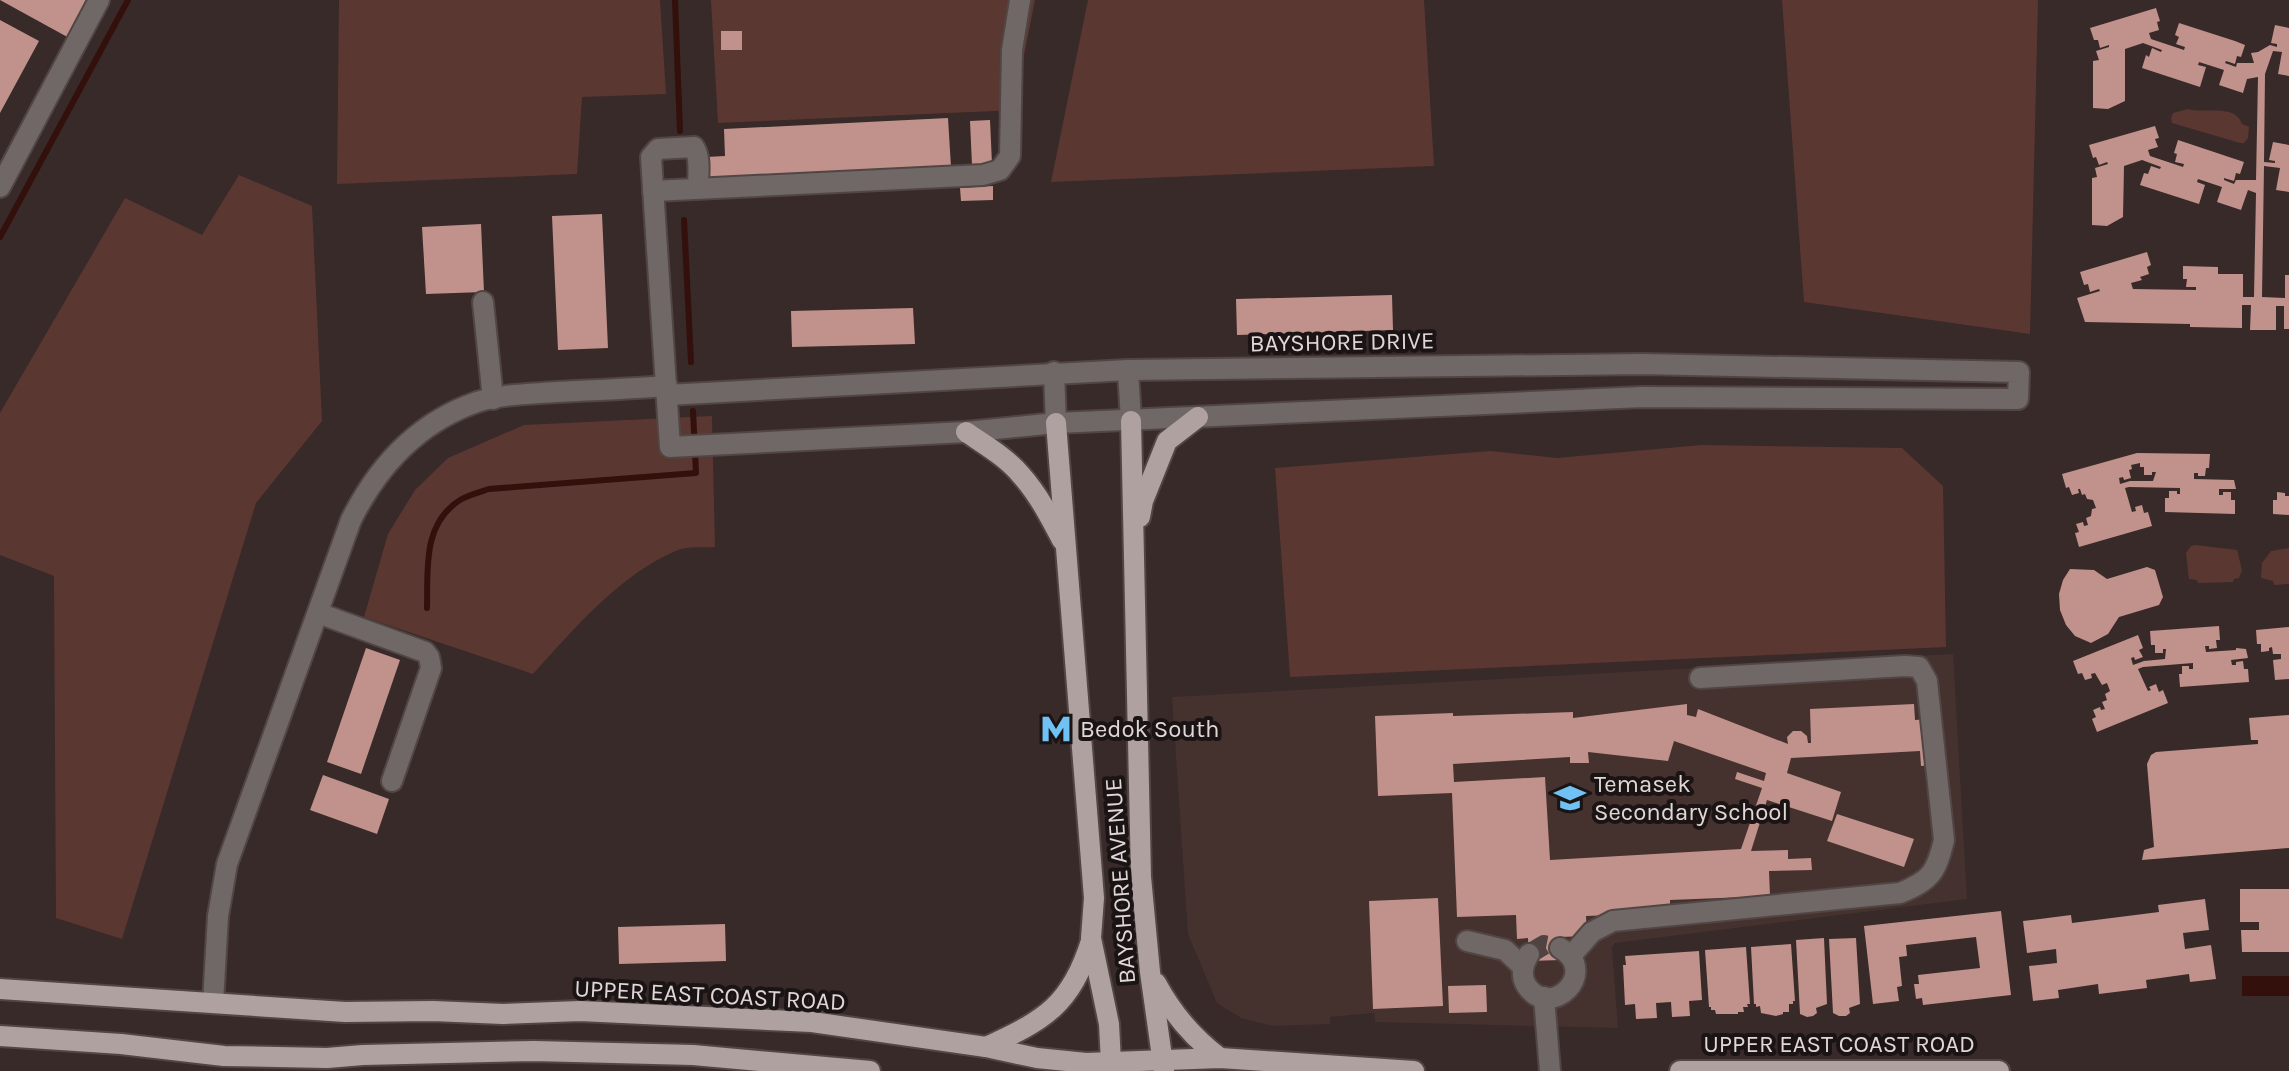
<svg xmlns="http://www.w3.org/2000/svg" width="2289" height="1071" viewBox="0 0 2289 1071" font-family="Karla,sans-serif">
  <rect width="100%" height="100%" fill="#372a28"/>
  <path fill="#45312e" d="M1953,654L1967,899L1615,943L1612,948L1618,1028L1375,1022L1374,1013L1330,1017V1024L1273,1026L1241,1018L1217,1003L1188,934L1172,697Z"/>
  <g fill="#5b3732">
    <path d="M339,0H660L666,94L582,97L577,174L337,184Z"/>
    <path d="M711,0H1035L1022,66L1019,110L718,123Z"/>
    <path d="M1088,0H1424L1434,166L1051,182Z"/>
    <path d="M1782,0H2038L2030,334L1804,302Z"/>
    <path d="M2188,109C2205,114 2235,103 2242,124L2249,127L2248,138L2244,143H2240L2172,123L2171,118L2173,113Z"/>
    <path d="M239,175L312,206L322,421L256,503L122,939L56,918L54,576L0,555V413L125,198L202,235Z"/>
    <path d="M712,416L715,547C704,548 689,546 678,550C621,573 574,629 533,674L364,617L388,534L415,490L448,458L524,425Z"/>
    <path d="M1701,445L1902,448L1943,486L1946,647L1290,677L1275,468L1490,451L1557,458Z"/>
    <path d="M2196,545L2237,550L2242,570L2239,578L2234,579L2233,582L2198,583L2197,580L2189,579L2186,553L2191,546Z"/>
    <path d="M2289,548V584L2274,585L2273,581L2261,578L2262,563L2271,551Z"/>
  </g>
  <rect fill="#33100c" x="2242" y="976" width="47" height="20"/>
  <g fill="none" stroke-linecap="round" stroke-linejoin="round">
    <g stroke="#33100c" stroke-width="6">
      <path d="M675,0L680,131"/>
      <path d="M684,220L691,362"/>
      <path d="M0,237L128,0"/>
      <path d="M427,608C428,570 422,524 460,500C468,495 480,492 489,489L696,473L693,411"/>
    </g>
  </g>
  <g fill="#c1928b" fill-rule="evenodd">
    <path d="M0,0H93L71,39Z"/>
    <path d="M2156,8L2160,21L2157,22L2159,30L2149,33L2151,39L2184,50L2185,47L2176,44L2179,37L2175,35L2179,23L2235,41L2245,45L2241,57L2237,56L2235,64L2226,61L2225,63L2236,67L2237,63H2254L2251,53L2258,52L2270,45L2277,47V44L2271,43L2275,25L2289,28V76L2278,74L2282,52L2273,51L2265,74L2264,162L2275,163V161L2269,160L2273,142L2289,145V192L2276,190L2280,168L2264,166L2262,297L2285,298V275H2289V329H2284V306H2276V330H2250L2251,305H2242V328L2190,327V324L2085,322L2077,298L2100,291L2099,289L2090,292L2088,284L2084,285L2080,272L2147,252L2151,265L2147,267L2149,274L2140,277L2142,280L2131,283L2133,289L2196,290V287H2186L2187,279H2183V266L2218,267V274H2243V297H2254L2256,193L2248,190L2241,210L2217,202L2222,187L2198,179L2197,182L2205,185L2199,204L2140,185L2144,173L2148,174L2151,166L2160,169L2161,167L2142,160L2124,166L2123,217L2107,226L2092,225V178L2097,177L2095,168L2108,164L2107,162L2099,165L2096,157L2093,158L2089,145L2155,126L2159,138L2155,139L2158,147L2148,150L2150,156L2183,167L2184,164L2175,162L2177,154L2174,153L2178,140L2244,162L2240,174L2236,173L2234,181L2224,178V180L2234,184L2236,180H2256L2258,77L2247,79L2243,93L2219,85L2224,70L2199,62L2198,65L2206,67L2200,87L2142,68L2146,55L2149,57L2152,48L2161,52L2162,50L2143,43L2125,49V101L2108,109L2093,108V61L2099,60L2096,51L2109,47V45L2100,48L2098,40H2094L2090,28Z"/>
    <path d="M0,20L39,41L0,113Z"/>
    <rect x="721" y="31" width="21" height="19"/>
    <path d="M948,118L951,167L708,183L706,157L725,156L724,129Z"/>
    <path d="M990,120L992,164L972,165L970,121Z"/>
    <path d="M993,186V200L961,201L960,188Z"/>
    <path d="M602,214L608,348L558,350L552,216Z"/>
    <path d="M481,224L484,292L426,294L422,227Z"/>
    <path d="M1392,295L1393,330L1237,335L1236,299Z"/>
    <path d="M913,308L915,344L792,347L791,311Z"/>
    <path d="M2137,453L2210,454L2209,468H2206L2205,476H2198V473H2194V479L2234,480L2236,489H2219V495H2223V492H2231V500H2235V514L2165,512V498H2169V491H2177V494H2180V488L2129,487L2125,488L2132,512L2136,511L2135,507L2142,505L2144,513L2148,512L2152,526L2079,547L2075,533L2079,532L2076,524L2083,522L2084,526L2088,525L2086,518L2091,516L2092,509L2096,508L2093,500L2087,499L2085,494L2082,495L2080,489H2078L2079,493L2072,495L2069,487L2066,488L2062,474ZM2140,463V467H2144V475H2152V472H2156L2153,481H2130L2120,484L2119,478L2123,477L2124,480L2131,478L2129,470L2132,469L2131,465Z"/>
    <path d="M2277,492L2285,493V496H2289V515L2273,514V500H2277Z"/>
    <path d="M2147,567L2155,570L2163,597L2159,605L2119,617L2108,634L2091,643L2075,636L2066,625L2060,610L2059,594L2063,580L2070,569L2094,570L2107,579Z"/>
    <path d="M2219,626L2220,640H2216L2217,648L2209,649V646H2205L2206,652L2236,650V648L2246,649L2248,658L2231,660L2232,665H2236V662L2243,661L2244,669H2248L2249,682L2180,687L2179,674H2182V666H2189V669H2193V663L2143,667L2138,669L2148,691L2151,690L2149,687L2156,684L2159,692L2163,690L2168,703L2097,732L2092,719L2096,717L2093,710L2100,707L2101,710L2105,709L2102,702L2107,700L2105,694L2110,691L2107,683L2102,685L2095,673L2091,674L2092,678L2085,680L2082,673L2078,674L2073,661L2138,635L2143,648L2139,650L2143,657L2135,660L2134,657L2131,658L2133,665L2144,661L2165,659L2166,649H2163V653H2155V645H2151L2150,631Z"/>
    <path d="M2289,627V679L2275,680L2273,660L2281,659V654H2273L2272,647L2269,648V651L2261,652V644H2257L2256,630Z"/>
    <path d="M366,648L400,660L361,774L327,762Z"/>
    <path d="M1687,704V715L1696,717L1698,709L1788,744L1787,737L1793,731H1801L1807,736L1808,743H1811L1810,709L1914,704L1915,720L1929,719L1932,765L1921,766L1920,751L1791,758L1787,773L1841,792L1832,821L1767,800L1751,851L1788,850V859L1811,858L1812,870L1769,871L1770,896L1670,900V913L1586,916L1587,936L1560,937L1561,960L1529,961L1528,938L1517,939L1516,915L1457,917L1452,793L1378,796L1375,716L1453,713V716L1573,712V718ZM1674,741L1766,773L1764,781L1737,772L1735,779L1762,788L1741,849L1550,860L1545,777L1454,782L1453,764L1570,757V763H1589L1588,752L1668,761Z"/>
    <path d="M2289,715V848L2142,860L2144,850L2154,847L2147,764L2151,755L2156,752L2258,744V740H2251L2249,718Z"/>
    <path d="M323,775L389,799L377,834L310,810Z"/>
    <path d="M1837,814L1914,839L1904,867L1827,841Z"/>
    <path d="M2240,889H2289V952H2242L2241,930H2259V922H2240Z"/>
    <path d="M1438,898L1443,1006L1373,1009L1369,901Z"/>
    <path d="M2205,899L2209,930L2183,933L2185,949L2211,945L2216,979L2190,982L2189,974L2146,980L2147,988L2099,994L2098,984L2058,990L2059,998L2033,1001L2029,966L2057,963L2056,949L2027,953L2023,921L2071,915L2072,923L2159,912L2158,905Z"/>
    <path d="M2001,911L2011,995L1923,1005L1922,998L1916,999L1914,984H1919L1918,975L1980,968L1976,937L1906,945L1907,956L1899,957L1902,986L1897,987L1899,1001L1873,1004L1864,926Z"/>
    <path d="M725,924L726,961L619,964L618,927Z"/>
    <path d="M1824,938L1827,1004L1816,1008L1817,1013L1813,1016L1807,1017L1800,1014L1796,940Z"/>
    <path d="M1856,938L1860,1004L1849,1008L1850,1013L1846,1016H1839L1833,1013L1829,939Z"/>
    <path d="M1791,944L1795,1001H1793V1004H1789V1012H1783V1014L1776,1016L1761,1013L1760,1006L1756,1007V1004H1754L1751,947Z"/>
    <path d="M1746,947L1750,1004H1747L1748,1007H1743L1744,1012H1738V1014H1716L1715,1010H1711V1007H1709L1705,950Z"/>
    <path d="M1699,951L1702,1000L1689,1001L1690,1016L1672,1017L1671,1002L1656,1003L1657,1018L1636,1019L1635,1004L1625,1005L1623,965H1626L1625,956Z"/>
    <path d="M1486,985L1487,1012L1449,1013L1448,986Z"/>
  </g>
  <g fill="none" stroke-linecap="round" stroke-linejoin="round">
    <path stroke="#504442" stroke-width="20" stroke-dasharray="20 10" stroke-linecap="butt" d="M1529,954L1544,945L1560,948"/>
    <defs>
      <g id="minor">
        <path d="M0,187L99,0"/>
        <path d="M653,191L983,175L1000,170L1010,156L1012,50L1020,0"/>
        <path d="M483,302L493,399"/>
        <path d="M1128,370L1131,421"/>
        <path d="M1054,372L1056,423"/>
        <path d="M667,395L1128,370L1643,364L2019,372L2018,399L1642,397L1056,423L966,432L670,447L651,157L658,149L694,147C701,158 698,174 698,187"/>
        <path d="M318,613L425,652L429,657L431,668L392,781"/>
        <path d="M1467,941L1505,950L1523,967"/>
        <path d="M1529,954C1523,964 1520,974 1526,985C1550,1022 1601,972 1560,948"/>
        <path d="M1571,956L1592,932L1613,921L1900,893C1931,880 1936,873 1944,840L1927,681L1919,667L1905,666L1700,678"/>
        <path d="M1544,997L1550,1071"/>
        <path d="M213,1003L218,916L227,864L351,520C378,466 419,422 477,402C502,394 531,394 556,392C593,390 630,389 667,386"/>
      </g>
      <g id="major">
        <path d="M1131,421L1141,877L1150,972L1164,1071"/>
        <path d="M1056,423L1094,898L1091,938L1109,1024L1111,1062L1113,1071"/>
        <path d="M966,432C985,445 1006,457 1021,475C1038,494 1050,517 1062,540"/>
        <path d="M1140,517L1143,501L1167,441L1198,417"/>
        <path d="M1156,983C1172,1013 1192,1037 1220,1058"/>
        <path d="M0,989L345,1012L433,1011L503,1014L580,1011L812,1022L986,1047L1037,1058L1086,1063L1220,1058L1414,1071"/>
        <path d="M0,1036L121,1044L224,1056L327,1058L363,1055L534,1051L693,1055L870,1071"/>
        <path d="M986,1047C1045,1020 1071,1005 1091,941"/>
        <path d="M1680,1071H1999"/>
      </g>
    </defs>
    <use href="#minor" stroke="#524644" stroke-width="24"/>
    <use href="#major" stroke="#524644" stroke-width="24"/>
    <use href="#minor" stroke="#6f6867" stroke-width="20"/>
    <use href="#major" stroke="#afa19f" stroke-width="20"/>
  </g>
  <defs>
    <symbol id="metro-bare" viewBox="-9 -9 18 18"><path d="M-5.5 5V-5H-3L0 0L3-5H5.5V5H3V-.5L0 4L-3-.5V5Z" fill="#70c1f4" stroke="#1a1414" stroke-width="2.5" paint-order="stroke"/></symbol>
    <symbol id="school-bare" viewBox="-9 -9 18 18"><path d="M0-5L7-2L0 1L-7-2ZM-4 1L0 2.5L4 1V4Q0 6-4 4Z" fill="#70c1f4" stroke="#1a1414" stroke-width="2.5" paint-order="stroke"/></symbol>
  </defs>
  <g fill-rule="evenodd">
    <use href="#metro-bare" x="1034" y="707" width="44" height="44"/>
    <use href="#school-bare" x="1548" y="776" width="44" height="44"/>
  </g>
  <g text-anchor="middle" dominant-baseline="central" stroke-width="8" stroke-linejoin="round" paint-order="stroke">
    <g font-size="24" fill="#e0d7d6" stroke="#1a1414">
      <text transform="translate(1342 342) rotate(-1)">BAYSHORE DRIVE</text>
      <text transform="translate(1120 881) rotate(-94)">BAYSHORE AVENUE</text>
      <text transform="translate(710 995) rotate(3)">UPPER EAST COAST ROAD</text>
      <text x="1839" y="1044">UPPER EAST COAST ROAD</text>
    </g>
    <g font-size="24" fill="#e0d7d6" stroke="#1a1414" text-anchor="start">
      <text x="1080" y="729">Bedok South</text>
      <text x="1594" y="784">Temasek<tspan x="1594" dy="28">Secondary School</tspan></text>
    </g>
  </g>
</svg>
